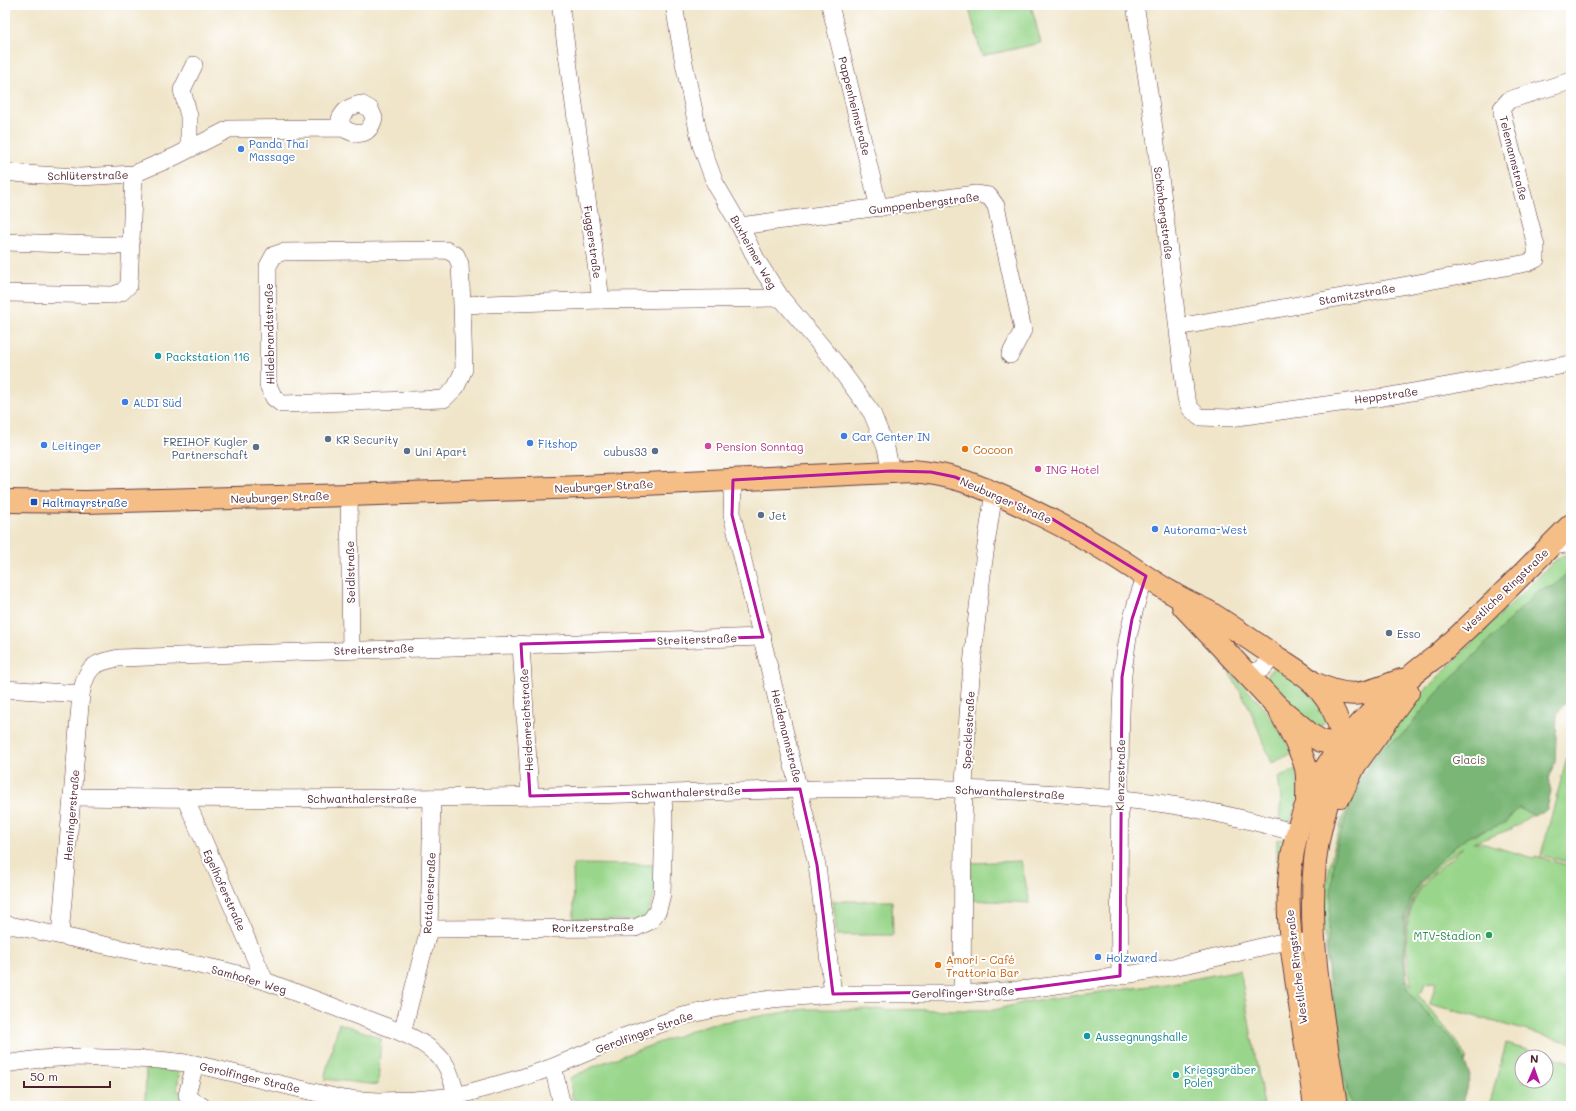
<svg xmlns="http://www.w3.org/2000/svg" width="1576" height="1111" viewBox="0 0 1576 1111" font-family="Mali,sans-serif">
  <rect width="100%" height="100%" fill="#fff"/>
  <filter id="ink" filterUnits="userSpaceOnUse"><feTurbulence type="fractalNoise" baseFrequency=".025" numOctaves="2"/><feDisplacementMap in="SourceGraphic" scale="8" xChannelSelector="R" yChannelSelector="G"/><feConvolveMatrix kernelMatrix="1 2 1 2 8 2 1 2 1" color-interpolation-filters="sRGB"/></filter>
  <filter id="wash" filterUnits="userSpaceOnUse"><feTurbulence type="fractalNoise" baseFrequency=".012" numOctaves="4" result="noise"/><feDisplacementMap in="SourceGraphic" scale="16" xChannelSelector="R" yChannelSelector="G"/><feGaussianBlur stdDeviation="0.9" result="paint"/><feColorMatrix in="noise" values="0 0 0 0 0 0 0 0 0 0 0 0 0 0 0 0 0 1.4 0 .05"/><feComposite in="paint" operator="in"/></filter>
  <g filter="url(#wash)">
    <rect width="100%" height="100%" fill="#f0e5c9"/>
    <g fill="#99d58a" stroke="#727a5a" fill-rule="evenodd">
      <path d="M968,5H1031L1041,43L982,56Z"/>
      <path d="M1561,556L1571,557V681L1553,722L1550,764L1545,806L1511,829L1473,843H1481L1534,858L1535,856L1571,866V1043L1430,1004L1436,982L1425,983L1422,992L1418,995L1457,1042L1467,1058L1449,1106H1346L1330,1007L1324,921L1326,886L1333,851L1343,817L1359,779L1383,740L1411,704L1550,565ZM1463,847C1451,859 1436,869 1425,883C1401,911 1405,954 1412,987L1407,979L1405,957L1407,919L1414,897L1423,882L1448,857Z"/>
      <path d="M1278,663L1299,677L1328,718L1317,732C1298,716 1284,695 1264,678Z"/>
      <path d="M1226,667L1259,702L1273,720L1293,753L1272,763L1249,707Z"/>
      <path d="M1571,743V863L1541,855Z"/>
      <path d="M1297,769L1299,793L1291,822H1279L1281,799L1278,777Z"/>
      <path d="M1277,839L1284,840L1285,843L1278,919L1276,878Z"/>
      <path d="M1021,861L1030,903L970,900V863Z"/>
      <path d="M573,864L656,865L655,893L647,916L635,921L574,919Z"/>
      <path d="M833,901H892L893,935H837Z"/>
      <path d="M1240,970L1264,1106H585L572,1098L570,1078L597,1065L710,1024L806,1009L994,1010L1030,1001L1166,984Z"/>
      <path d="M339,1023L381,1038L378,1085L324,1079Z"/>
      <path d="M1506,1044L1571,1062V1106H1489ZM1522,1057H1546V1081H1522Z"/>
      <path d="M146,1067L177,1071L179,1074L177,1091H180L193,1106H145Z"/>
    </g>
    <path fill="#7ab676" stroke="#626a50" d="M1571,569V693L1557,715L1555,762L1548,778L1551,791L1547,809L1542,813L1534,815L1518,808L1505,823L1468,837L1449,851L1422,880L1412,896L1405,919L1404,958L1407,989L1430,1017L1448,1035L1461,1053L1470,1076L1461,1106H1352L1344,1077L1327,955L1331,893L1335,851L1346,817L1361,780L1383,746L1402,735L1436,694L1539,590L1554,586Z"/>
  </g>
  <g filter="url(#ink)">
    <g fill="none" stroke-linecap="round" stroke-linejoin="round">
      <defs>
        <g id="minor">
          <path d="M563,5L561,10L601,300L781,298"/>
          <path d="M674,5L683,58L701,145L715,183L740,226L757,261L781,298L834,361L872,413L886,448L891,471"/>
          <path d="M830,5L879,208"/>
          <path d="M1135,5C1158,135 1170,267 1186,398L1190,408L1199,417L1230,418L1384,397L1571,364"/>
          <path d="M189,149V116L182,90L194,65"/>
          <path d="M5,172L24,174L80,177L134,174L176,156L229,129L343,128C358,137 369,136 374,118L370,109L361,104C351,106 345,109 340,119L343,128"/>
          <path d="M740,226L976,194L989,196L996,206L1023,330L1010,355"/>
          <path d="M5,242L130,246"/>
          <path d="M5,293L113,295L122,292L129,285L134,174"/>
          <path d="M462,305L460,264L456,255L446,250L283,252L274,255L268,266V385L274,398L282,404L444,399L456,387L464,369L462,305L601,300"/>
          <path d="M1178,327L1527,263L1536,259V246L1502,113V108L1509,100L1571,81"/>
          <path d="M733,480L732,515L817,865L833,994"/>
          <path d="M349,495L351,650"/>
          <path d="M1549,547L1571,543"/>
          <path d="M521,644L530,796"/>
          <path d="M1246,671C1257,673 1264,670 1269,660L1267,651"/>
          <path d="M5,689L81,694C87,667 92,663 119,658L763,637"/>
          <path d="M72,797C270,800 467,799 665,793C808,789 953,783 1096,797C1117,799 1137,800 1158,803C1204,809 1251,820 1296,833"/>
          <path d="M185,798L265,981"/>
          <path d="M5,924L222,970L265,981L390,1028C409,1035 433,1046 445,1064C451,1073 453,1086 457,1096"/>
          <path d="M429,929L635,928L650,921L658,910L662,894L664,819L663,793"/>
          <path d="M60,935L81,694"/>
          <path d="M1120,976C1119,910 1119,845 1120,779C1121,708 1118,643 1146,576"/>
          <path d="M962,994C963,925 962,856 964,788C968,689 978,590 994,493"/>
          <path d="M402,1033L429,929L432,798"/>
          <path d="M5,1064L40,1059L77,1057L159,1060L195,1064L343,1099L379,1101L414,1100L457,1096L521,1078L553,1067L623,1037L683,1016L737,1004L772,999L833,994H962L1029,989L1120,976L1189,964L1278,943L1314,942"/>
          <path d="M195,1064L187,1095L191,1100L202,1106"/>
          <path d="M553,1067L561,1101L565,1106"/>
        </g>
        <g id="major">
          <path d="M5,501L85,502L349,495L582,487L912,471C950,474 975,484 1010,500C1046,517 1082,535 1116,557C1135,569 1153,582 1172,593C1183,600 1195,605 1207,611C1230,625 1252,641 1275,656C1288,665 1303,673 1314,684C1332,702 1344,727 1342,752C1332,788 1319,824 1315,861C1307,943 1324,1025 1336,1106"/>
          <path d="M1183,606L1278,707L1311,735L1321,741L1330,743H1343L1367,738L1379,731"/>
          <path d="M1314,683C1352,701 1364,694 1401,680"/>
          <path d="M1281,713C1290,731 1301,749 1306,768C1308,778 1307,789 1307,800"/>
          <path d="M1340,796L1355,765L1408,692"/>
          <path d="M1315,1106C1309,1066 1303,1026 1297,985C1292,952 1287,919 1289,885C1294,791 1341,737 1409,678C1418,669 1429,662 1439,654C1485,613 1528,568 1571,525"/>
        </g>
      </defs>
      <use href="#minor" stroke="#633d43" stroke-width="18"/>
      <use href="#major" stroke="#633d43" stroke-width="24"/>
      <use href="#minor" stroke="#fff" stroke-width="17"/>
      <use href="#major" stroke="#f6be87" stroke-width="22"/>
    </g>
  </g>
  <path fill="none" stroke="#b5179e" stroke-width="3" stroke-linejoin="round" d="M891,471L931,472L955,477L1054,520L1146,576L1132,619L1122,677L1120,976L1006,991L833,994L817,865L800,789L530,796L521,644L763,637L732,515L733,480Z"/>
  <g fill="#3f7fe0" stroke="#fff" stroke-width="1.5">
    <circle cx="241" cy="149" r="4"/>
    <circle cx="125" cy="402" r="4"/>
    <circle cx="844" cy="436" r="4"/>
    <circle cx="530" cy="443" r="4"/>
    <circle cx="44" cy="445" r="4"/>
    <circle cx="1155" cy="529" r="4"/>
    <circle cx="1098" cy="957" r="4"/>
  </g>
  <g fill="#0f9aa8" stroke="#fff" stroke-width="1.5">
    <circle cx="158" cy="356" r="4"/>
    <circle cx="1087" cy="1036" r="4"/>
    <circle cx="1176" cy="1075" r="4"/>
  </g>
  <g fill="#5c6f8a" stroke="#fff" stroke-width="1.5">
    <circle cx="328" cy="439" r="4"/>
    <circle cx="256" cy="447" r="4"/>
    <circle cx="407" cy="451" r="4"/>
    <circle cx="655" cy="451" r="4"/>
    <circle cx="761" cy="515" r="4"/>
    <circle cx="1389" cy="633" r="4"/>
  </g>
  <g fill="#d1479c" stroke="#fff" stroke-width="1.5">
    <circle cx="708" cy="446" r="4"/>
    <circle cx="1038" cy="469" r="4"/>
  </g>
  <g fill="#e8710a" stroke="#fff" stroke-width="1.5">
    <circle cx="965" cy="449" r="4"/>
    <circle cx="938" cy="965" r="4"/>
  </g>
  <rect fill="#1a4fb4" stroke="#fff" stroke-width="1.5" x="30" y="498" width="8" height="8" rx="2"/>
  <circle fill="#2e9e5b" stroke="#fff" stroke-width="1.5" cx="1489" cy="935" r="4"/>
  <g text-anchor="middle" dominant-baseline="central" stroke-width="4" stroke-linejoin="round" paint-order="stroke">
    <g font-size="11" fill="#4a1f2b" stroke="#fff">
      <text transform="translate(855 106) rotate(76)">Pappenheimstraße</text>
      <text transform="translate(1514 158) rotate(76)">Telemannstraße</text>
      <text transform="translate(88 175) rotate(-1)">Schlüterstraße</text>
      <text transform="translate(924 203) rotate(-7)">Gumppenbergstraße</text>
      <text transform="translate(1164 213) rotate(83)">Schönbergstraße</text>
      <text transform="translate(593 242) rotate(82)">Fuggerstraße</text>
      <text transform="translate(754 252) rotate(61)">Buxheimer Weg</text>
      <text transform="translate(1357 294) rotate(-10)">Stamitzstraße</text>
      <text transform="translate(269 334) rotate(-91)">Hildebrandtstraße</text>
      <text transform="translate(1386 395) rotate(-8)">Heppstraße</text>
      <text transform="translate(604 486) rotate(-3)">Neuburger Straße</text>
      <text transform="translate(280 497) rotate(-2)">Neuburger Straße</text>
      <text transform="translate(1006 500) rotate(24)">Neuburger Straße</text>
      <text transform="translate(350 572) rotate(-91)">Seidlstraße</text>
      <text transform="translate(1505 590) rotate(-44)">Westliche Ringstraße</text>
      <text transform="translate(697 639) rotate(-2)">Streiterstraße</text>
      <text transform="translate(374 649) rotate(-2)">Streiterstraße</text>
      <text transform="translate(526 720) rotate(-93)">Heidenreichstraße</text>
      <text transform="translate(968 730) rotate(-87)">Specklestraße</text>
      <text transform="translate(787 736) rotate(76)">Heidemannstraße</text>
      <text transform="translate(1120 775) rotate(-89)">Klenzestraße</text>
      <text transform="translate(686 792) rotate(-2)">Schwanthalerstraße</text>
      <text transform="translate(1010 792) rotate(3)">Schwanthalerstraße</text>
      <text x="362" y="798">Schwanthalerstraße</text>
      <text transform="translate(71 815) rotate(-85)">Henningerstraße</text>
      <text transform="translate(225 890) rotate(66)">Egelhoferstraße</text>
      <text transform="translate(429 893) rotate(-87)">Rottalerstraße</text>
      <text transform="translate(593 927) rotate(-1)">Roritzerstraße</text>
      <text transform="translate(1296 967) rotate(-97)">Westliche Ringstraße</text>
      <text transform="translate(249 979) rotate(16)">Samhofer Weg</text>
      <text transform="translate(963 992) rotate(-2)">Gerolfinger Straße</text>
      <text transform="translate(644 1032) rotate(-20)">Gerolfinger Straße</text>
      <text transform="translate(250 1077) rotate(13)">Gerolfinger Straße</text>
    </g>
    <g font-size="11" fill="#366cbe" stroke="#fff" text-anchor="start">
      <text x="249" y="143">Panda Thai<tspan x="249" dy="13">Massage</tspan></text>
      <text x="133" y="402">ALDI Süd</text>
      <text x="852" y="436">Car Center IN</text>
      <text x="538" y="443">Fitshop</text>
      <text x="52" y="445">Leitinger</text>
      <text x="1163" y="529">Autorama-West</text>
      <text x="1106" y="957">Holzward</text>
    </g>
    <g font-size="11" fill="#0d838f" stroke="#fff" text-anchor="start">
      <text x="166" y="356">Packstation 116</text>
      <text x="1095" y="1036">Aussegnungshalle</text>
      <text x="1184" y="1069">Kriegsgräber<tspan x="1184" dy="13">Polen</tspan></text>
    </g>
    <g font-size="11" fill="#4e5e75" stroke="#fff" text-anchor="start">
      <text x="336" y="439">KR Security</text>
      <text x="248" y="441" text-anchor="end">FREIHOF Kugler<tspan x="248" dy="13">Partnerschaft</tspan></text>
      <text x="415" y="451">Uni Apart</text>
      <text x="647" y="451" text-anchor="end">cubus33</text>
      <text x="769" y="515">Jet</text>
      <text x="1397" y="633">Esso</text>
    </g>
    <g font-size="11" fill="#b23c85" stroke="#fff" text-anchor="start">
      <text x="716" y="446">Pension Sonntag</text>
      <text x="1046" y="469">ING Hotel</text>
    </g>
    <g font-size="11" fill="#c56008" stroke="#fff" text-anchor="start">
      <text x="973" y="449">Cocoon</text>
      <text x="946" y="959">Amori - Café<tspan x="946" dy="13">Trattoria Bar</tspan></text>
    </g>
    <g font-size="11" fill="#164399" stroke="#fff" text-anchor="start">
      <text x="42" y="502">Haltmayrstraße</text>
    </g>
    <g font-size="11" fill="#625648" stroke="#fff">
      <text x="1469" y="759">Glacis</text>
    </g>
    <g font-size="11" fill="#27864d" stroke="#fff" text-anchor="end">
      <text x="1481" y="935">MTV-Stadion</text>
    </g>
  </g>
  <rect width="1576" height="1111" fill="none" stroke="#fff" stroke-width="20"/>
  <g transform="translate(1534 1069) rotate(2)"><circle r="19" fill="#ffffff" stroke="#b7a5aa"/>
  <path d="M0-3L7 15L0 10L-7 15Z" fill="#b5179e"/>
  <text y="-6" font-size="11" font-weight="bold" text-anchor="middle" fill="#4a1f2b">N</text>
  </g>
  <path d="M24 1081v6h86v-6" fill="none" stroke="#4a1f2b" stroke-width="2"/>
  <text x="30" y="1081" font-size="12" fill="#4a1f2b" stroke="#ffffff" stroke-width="3" paint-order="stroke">50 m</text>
</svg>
